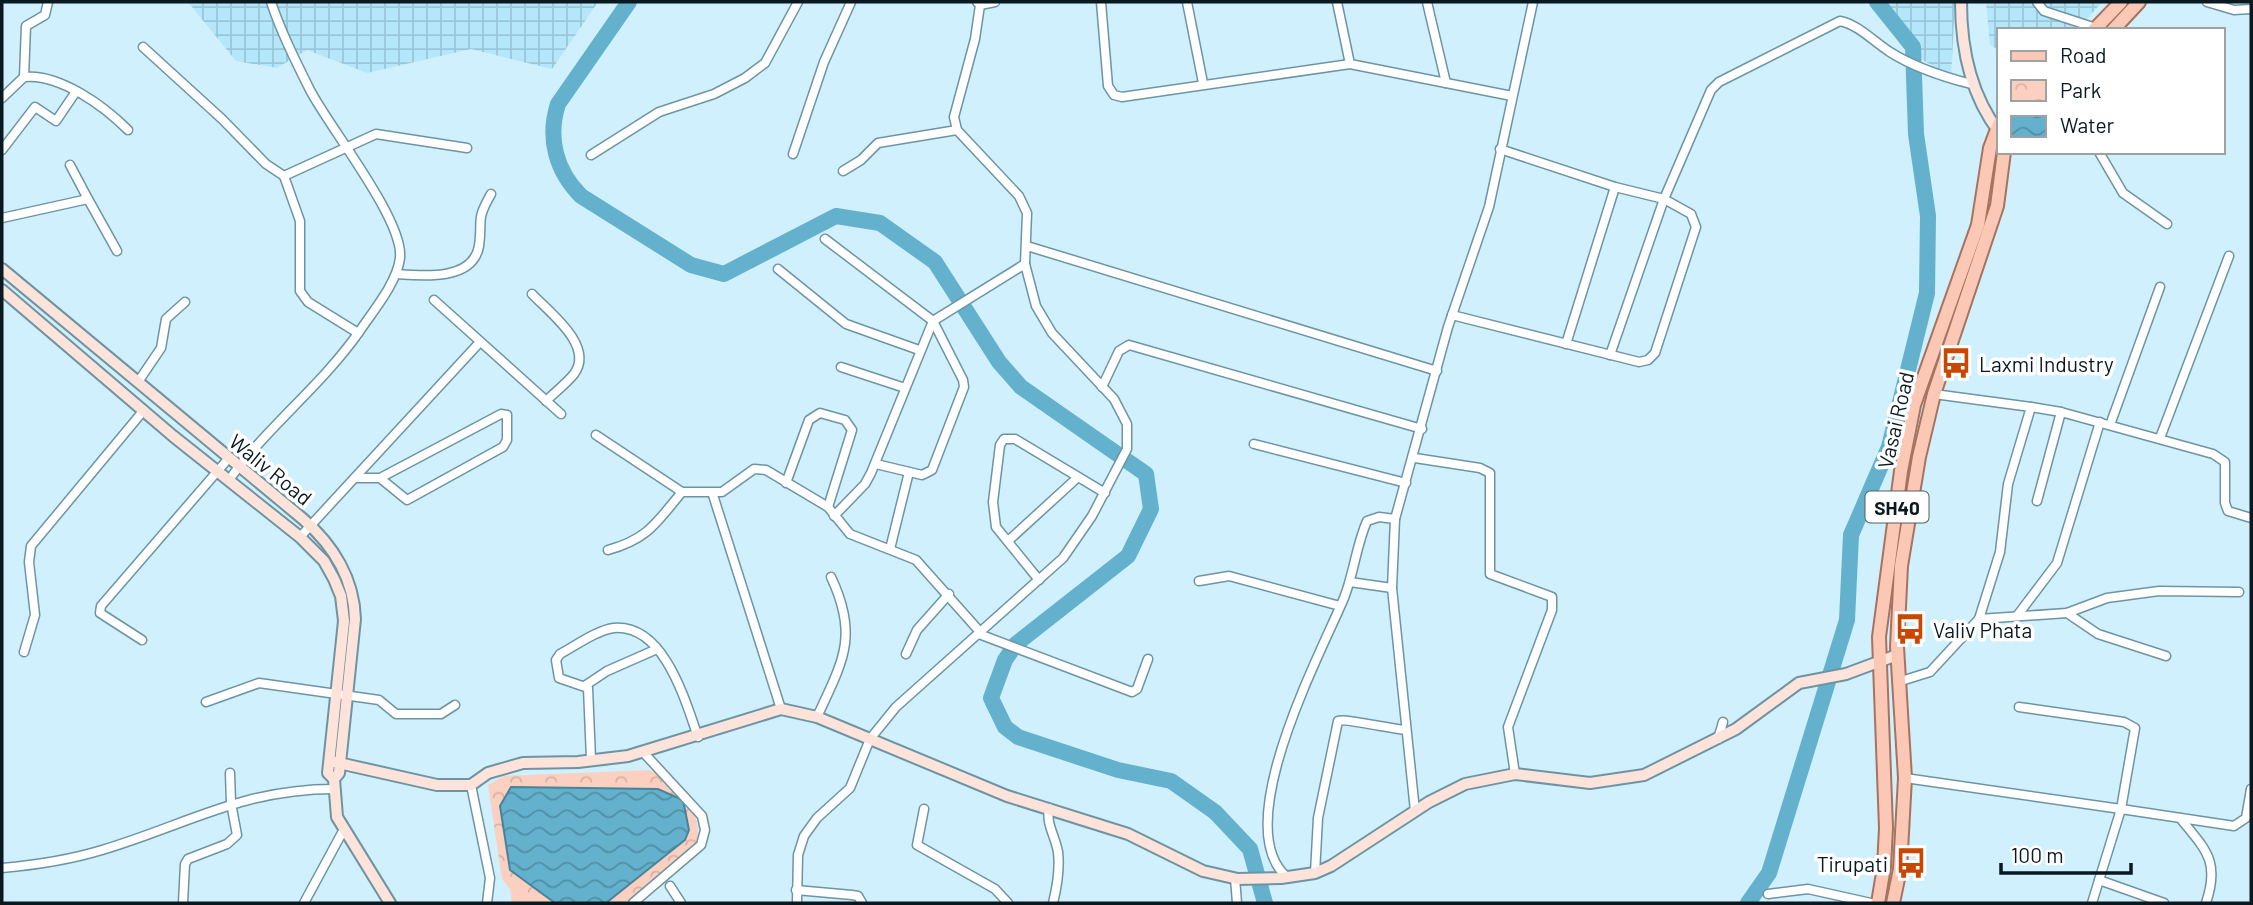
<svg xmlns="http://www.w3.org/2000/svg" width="2253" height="905" viewBox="0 0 2253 905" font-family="Barlow,sans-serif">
  <defs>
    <pattern id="industrial-grid" width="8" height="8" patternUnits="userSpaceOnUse" patternTransform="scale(1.75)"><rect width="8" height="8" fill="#b5e7fb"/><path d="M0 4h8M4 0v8" fill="none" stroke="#9ac6d7"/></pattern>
    <pattern id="park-crowns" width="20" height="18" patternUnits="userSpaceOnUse" patternTransform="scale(1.75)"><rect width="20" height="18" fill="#fbd0c1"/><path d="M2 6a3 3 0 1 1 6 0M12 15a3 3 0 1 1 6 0" fill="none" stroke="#d6b2a5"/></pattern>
    <pattern id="water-waves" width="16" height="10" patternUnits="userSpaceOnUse" patternTransform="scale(1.75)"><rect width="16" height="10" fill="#63b1cd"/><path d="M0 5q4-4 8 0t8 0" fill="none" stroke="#508fa6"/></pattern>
  </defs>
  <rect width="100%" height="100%" fill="#cff0fc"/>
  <g fill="url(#industrial-grid)">
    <path d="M188,2H598L552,69L471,49L367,73L307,50L277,68L236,61Z"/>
    <path d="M1886,2H1955L1951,77L1923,60Z"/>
    <path d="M1986,2H2102L2077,30H1999V50L1990,45Z"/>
  </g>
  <path fill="url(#park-crowns)" d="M649,770C697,791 693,791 699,842L628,903H606L685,840L689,829L683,800L658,789L595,790L549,900L555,903H512L510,889L502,879L488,785L504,776Z"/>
  <path fill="url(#water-waves)" stroke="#488399" stroke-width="2" d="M511,787L658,789L683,800L689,830L685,840L606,903H555L510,870L500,806Z"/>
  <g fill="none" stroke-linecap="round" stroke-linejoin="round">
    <g stroke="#63b1cd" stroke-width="16">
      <path d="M629,2L558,104C547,138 556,171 581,196L691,265L724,274L836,216L880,223L935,262L999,362L1021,387L1146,474L1151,509L1128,556L1016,644L1005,660L991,698L1005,727L1018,737L1118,770L1171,781L1215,812L1250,849L1265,903"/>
      <path d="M1748,903L1769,873L1847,620L1851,535L1889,447L1927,293L1928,216L1916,134L1913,47L1877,2"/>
    </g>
    <defs>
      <g id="street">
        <path d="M1101,2L1108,86L1114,95L1122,97L1350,64L1512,96"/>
        <path d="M1187,2L1203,83"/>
        <path d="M1337,2L1350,64"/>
        <path d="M1427,2L1446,83"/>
        <path d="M2037,2L2044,11L2096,28"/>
        <path d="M2207,2L2234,10L2251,9"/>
        <path d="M980,5L995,2"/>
        <path d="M143,47L222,119L266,164L284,176L376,134L467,148"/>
        <path d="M24,77L26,26L45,15L48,2"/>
        <path d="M2,98L24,77C59,73 104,106 128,130"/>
        <path d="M2,150L35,107L56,121L75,93"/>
        <path d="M2099,152L2123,193L2167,224"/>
        <path d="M793,154L824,62L851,2"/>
        <path d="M591,155L659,112L714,94L745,78L765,63L798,2"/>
        <path d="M70,165L88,199"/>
        <path d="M843,171L861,160L878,143L957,130"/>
        <path d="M284,176L300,221V291L308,302L358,333"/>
        <path d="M2,218L88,199L117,251"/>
        <path d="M825,239L933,321L963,380L964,387L932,470L922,475L876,464"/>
        <path d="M1027,246L1437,371"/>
        <path d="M778,269L846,324L919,350"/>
        <path d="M397,274C423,276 473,281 479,246C483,219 475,222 491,194"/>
        <path d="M532,294C549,312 595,346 574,374C566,384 555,392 546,401"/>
        <path d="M434,300L561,414"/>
        <path d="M1452,315L1639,362L1648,360L1655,353L1696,227L1691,214L1664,199L1615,187L1500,149"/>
        <path d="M1566,344L1615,187"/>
        <path d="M1610,355L1664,199L1711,90L1719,82L1840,21C1859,25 1874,42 1890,52C1915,68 1944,77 1971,84"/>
        <path d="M841,367L905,388"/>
        <path d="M138,382L161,348L166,319L185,302"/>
        <path d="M1102,387L1119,351L1129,345L1422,429"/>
        <path d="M2031,407L2061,412L2213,454L2225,462V503L2228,511L2251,518"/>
        <path d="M2110,425L2160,287"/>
        <path d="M596,435L682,492H722L754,469L766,470L828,507L850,534L916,560L981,633"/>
        <path d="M2160,438L2229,256"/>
        <path d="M1254,444L1406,483"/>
        <path d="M1415,458L1480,468L1490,473V574L1552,597V610L1508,727L1515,774"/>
        <path d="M357,478H380L407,500L503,447L507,440V415L501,414L380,478"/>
        <path d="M229,480C267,427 321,386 359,332C373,311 397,283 400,258C404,220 329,127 310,90C296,62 281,32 271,2"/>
        <path d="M786,483L809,420L820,413L845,420L852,430L828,507"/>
        <path d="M713,495L781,709"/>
        <path d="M2037,501L2061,412"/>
        <path d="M834,516L865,484L871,473L933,321L1025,264"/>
        <path d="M300,537L480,342"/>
        <path d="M1008,541L1077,478"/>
        <path d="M890,549L909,472"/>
        <path d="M608,550C648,539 656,523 682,492"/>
        <path d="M1039,580L996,527L993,502L1000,445L1004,439H1015L1105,493"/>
        <path d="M1199,581L1229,576L1340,606"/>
        <path d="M1350,582L1392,588"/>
        <path d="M2067,613L2098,634L2166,656"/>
        <path d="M2017,616L2057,563L2100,422"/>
        <path d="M1979,619L2067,613L2107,598L2159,591L2239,592"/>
        <path d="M979,634L1132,692L1137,689L1148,659"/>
        <path d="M142,640L100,613L101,606L228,459"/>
        <path d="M24,652L35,615L29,562L31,546L144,410"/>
        <path d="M906,654L917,630L949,594"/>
        <path d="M1898,682L1930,672L1979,619L2000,552L2008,484L2031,407L1934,394"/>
        <path d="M586,685L607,671L657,649"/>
        <path d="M206,702L259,683L379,700L396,714H441L455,705"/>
        <path d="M817,717C843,661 859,636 831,577"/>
        <path d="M1718,739L1723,722"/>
        <path d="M591,759L588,688L559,678L556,660L560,654C575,646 597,630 614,628C664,624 685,700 698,737"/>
        <path d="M1905,778L2121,809L2135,728L2124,722L2019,707"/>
        <path d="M471,785L490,878L487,903"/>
        <path d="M1049,808C1046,825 1055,835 1058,852C1060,869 1057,887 1053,903"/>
        <path d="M924,809L917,845L995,889L1008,903"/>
        <path d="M1415,811L1392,588L1395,519L1448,327L1489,207L1533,2"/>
        <path d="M2180,818C2206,850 2220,861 2206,903"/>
        <path d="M2,868C36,865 69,860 102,850C186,825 242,789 334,789"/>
        <path d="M1315,873L1318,818L1338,721C1343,718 1393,729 1406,730"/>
        <path d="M1287,877C1228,827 1320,655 1344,598C1354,573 1356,546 1367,521L1379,517L1395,519"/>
        <path d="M1235,878L1237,903"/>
        <path d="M2099,880L2164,903"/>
        <path d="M670,886L681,903"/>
        <path d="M796,890L852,895L858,896L862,903"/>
        <path d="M1768,894L1808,889L1871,903"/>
        <path d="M183,903L185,864L188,859L227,844L237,835L231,803L230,773"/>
        <path d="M304,903L343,831"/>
        <path d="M633,903L701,845L705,830L702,816L643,752"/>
        <path d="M797,903L798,855L804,836L817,818L850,788L870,739L896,707L1063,558L1092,516L1127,449V424L1114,399L1052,333L1036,306L1025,264L1027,213L1019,196L957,130L954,117L975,39L980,5L977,2"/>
        <path d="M2092,903L2121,809L2234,826L2246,818L2251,789"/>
      </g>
      <g id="secondary">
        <path d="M1961,2C1961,49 1970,94 1999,132"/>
        <path d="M2,269L303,519C333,545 354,579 355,619L339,773L334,779L337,817L390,903"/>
        <path d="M2,290L173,436L300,537L324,561L334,579L341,596L344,621L328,773L334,779"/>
        <path d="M330,761L437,785H471L488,773L523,763L578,762L628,756L781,709L817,717L1007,796L1128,834L1203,871L1238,879L1281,878L1315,873L1331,866L1429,802L1465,784L1515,774L1590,783L1644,775L1736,729L1799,683L1846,674L1897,655"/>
      </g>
      <g id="primary">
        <path d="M2094,30L2121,2"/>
        <path d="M2113,30L2139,2"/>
        <path d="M1878,903L1884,867L1886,828L1879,637L1901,471L1914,405L1978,225L1990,148L1999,124"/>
        <path d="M1893,903L1900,869L1905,778L1897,647L1901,566L1919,457L1934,394L1997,206L2004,152"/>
      </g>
    </defs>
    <use href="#street" stroke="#6e94a3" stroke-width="11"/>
    <use href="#secondary" stroke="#6e94a3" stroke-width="14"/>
    <use href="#primary" stroke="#a67361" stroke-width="16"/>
    <use href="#street" stroke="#fff" stroke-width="8"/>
    <use href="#secondary" stroke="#fee3da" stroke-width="10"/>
    <use href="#primary" stroke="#fcc8b6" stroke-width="12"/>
  </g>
  <defs>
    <symbol id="bus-bare" viewBox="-9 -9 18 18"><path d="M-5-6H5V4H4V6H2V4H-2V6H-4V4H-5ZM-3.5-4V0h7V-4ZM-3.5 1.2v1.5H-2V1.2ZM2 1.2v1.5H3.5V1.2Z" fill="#cb4600" stroke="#fff" stroke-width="2.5" paint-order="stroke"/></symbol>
  </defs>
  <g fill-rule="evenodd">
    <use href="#bus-bare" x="1934" y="341" width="44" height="44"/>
    <use href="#bus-bare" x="1888" y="607" width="44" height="44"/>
    <use href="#bus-bare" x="1889" y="841" width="44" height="44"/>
  </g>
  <g text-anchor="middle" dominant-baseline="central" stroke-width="7" stroke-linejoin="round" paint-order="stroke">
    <rect fill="#fff" stroke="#535e62" stroke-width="2" x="1865.5" y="491.5" width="63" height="31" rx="5"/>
    <g font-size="19" font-weight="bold" fill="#09191f">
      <text x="1897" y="507">SH40</text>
    </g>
    <g font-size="21" fill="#09191f" stroke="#fff" text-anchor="start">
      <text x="1979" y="363">Laxmi Industry</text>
      <text x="1933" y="629">Valiv Phata</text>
      <text x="1888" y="863" text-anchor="end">Tirupati</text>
    </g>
    <g font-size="21" fill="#09191f" stroke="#fff">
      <text transform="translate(1895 420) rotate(-77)">Vasai Road</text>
      <text transform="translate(271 469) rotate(39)">Waliv Road</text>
    </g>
  </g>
  <rect width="2253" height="905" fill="none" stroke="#09191f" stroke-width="7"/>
  <rect x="1997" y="28" width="228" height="126" fill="#ffffff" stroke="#9da3a5" stroke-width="2"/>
  <rect x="2011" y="51" width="35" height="10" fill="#fcc8b6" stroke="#9da3a5" stroke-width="2"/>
  <text x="2060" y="63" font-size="21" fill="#09191f">Road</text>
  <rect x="2011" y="80" width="35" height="21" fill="url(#park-crowns)" stroke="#9da3a5" stroke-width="2"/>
  <text x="2060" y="98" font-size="21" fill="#09191f">Park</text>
  <rect x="2011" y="116" width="35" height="21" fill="url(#water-waves)" stroke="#9da3a5" stroke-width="2"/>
  <text x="2060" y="133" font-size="21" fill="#09191f">Water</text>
  <path d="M2001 863v10h130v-10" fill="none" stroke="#09191f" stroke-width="3.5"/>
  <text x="2011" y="863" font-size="21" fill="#09191f" stroke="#ffffff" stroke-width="5" paint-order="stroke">100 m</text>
</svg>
